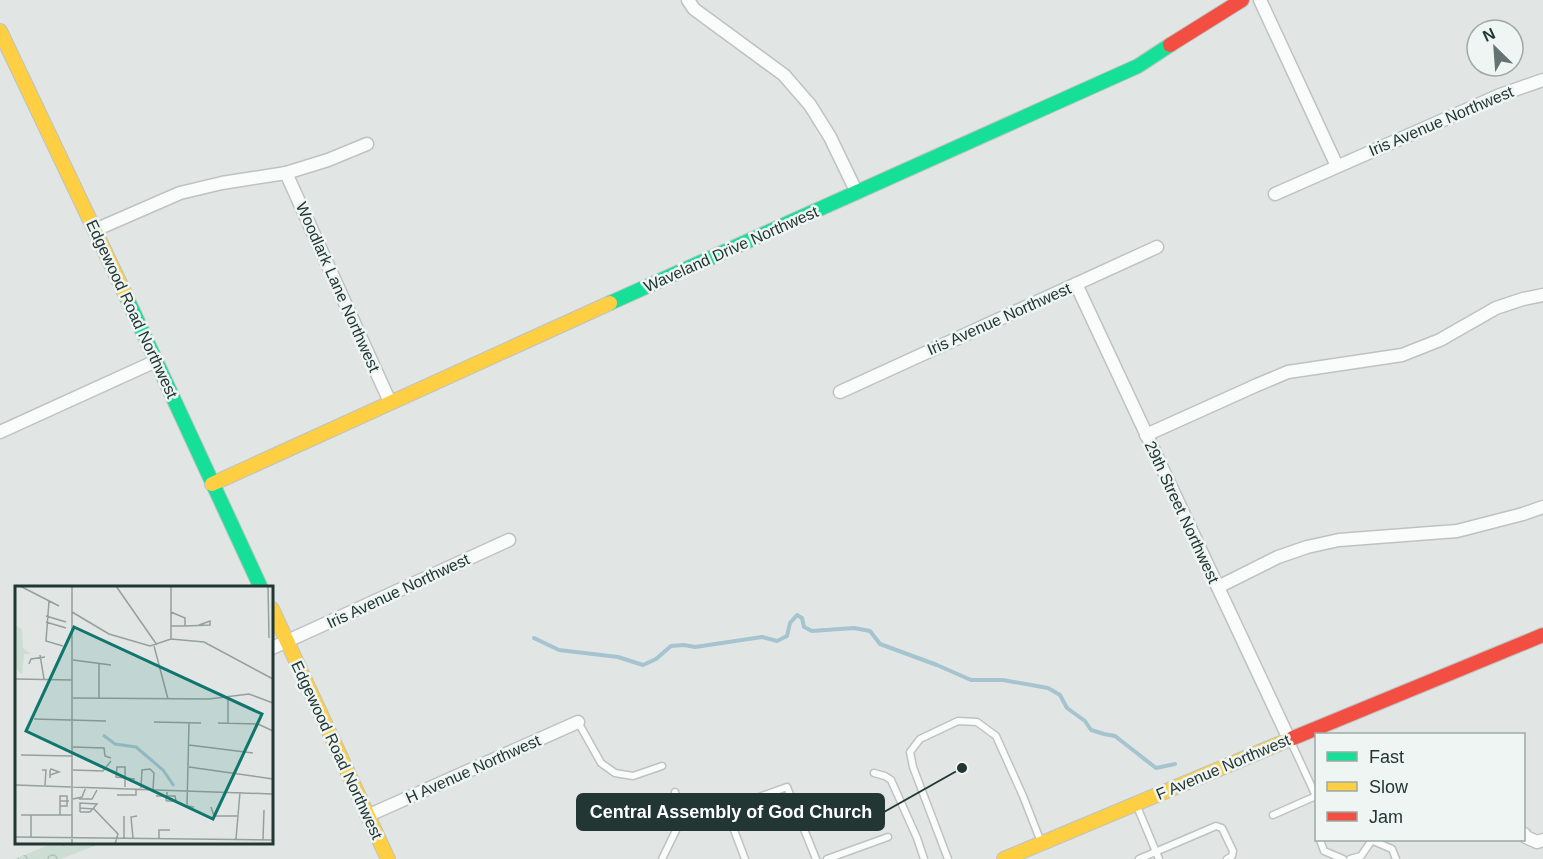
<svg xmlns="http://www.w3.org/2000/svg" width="1543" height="859" viewBox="0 0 1543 859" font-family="Arial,sans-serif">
  <defs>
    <pattern id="forest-crowns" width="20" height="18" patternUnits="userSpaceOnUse" patternTransform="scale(1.5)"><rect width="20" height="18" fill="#ccded4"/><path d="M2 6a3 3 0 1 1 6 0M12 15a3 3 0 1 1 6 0" fill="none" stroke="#afbfb7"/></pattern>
  </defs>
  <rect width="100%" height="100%" fill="#e1e6e4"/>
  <path fill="url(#forest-crowns)" d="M53,843V842L102,843L61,859H15Z"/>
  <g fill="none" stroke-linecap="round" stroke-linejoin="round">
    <path stroke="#a6c4d0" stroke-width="4" d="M534,638L559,650L618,657L643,665L656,659L671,646L684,645L695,647L762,637L777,641L787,636L790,623L797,615L802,618L804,627L812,631L854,628L870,631L880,644L937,665L971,680H1003L1048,688L1060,695L1067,708L1085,721L1091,730L1104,734L1115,736L1156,768L1175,764"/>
    <defs>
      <g id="lane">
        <path d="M578,722L601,763L615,773L633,776L662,766"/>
        <path d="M1291,742L1316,796"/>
        <path d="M874,773L885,776L891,780L917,838L924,859"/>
        <path d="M1136,804L1159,859"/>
        <path d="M1273,815L1316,796"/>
        <path d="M1320,840L1324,851L1343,859"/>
        <path d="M1371,840L1392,849L1396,859"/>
        <path d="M662,859L681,820L682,811L675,792"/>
        <path d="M745,859L726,809L787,787L816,859"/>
        <path d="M827,859L888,837"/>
        <path d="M948,859L913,767L910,752L920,739L958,721L977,722L996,736L1023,796L1041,842"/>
        <path d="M1139,859L1216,826L1222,828L1233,851L1232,856L1227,859"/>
        <path d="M1350,859L1361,856L1372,840"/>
      </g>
      <g id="street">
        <path d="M688,0L694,9L784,75L810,105L830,137L857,193"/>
        <path d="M1260,0L1337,166"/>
        <path d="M286,173L390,402"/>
        <path d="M1275,194L1500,95L1543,80"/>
        <path d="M95,230L180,193L222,183L286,173L328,160L367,144"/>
        <path d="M1076,284L1289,739"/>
        <path d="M840,392L1157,247"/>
        <path d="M0,432L156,361"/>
        <path d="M1146,435L1257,385L1288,372L1402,355L1440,340L1496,308L1523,299L1543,295"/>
        <path d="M1218,587L1278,557L1307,547L1339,540L1457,531L1523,514L1543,507"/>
        <path d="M272,648L509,540"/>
        <path d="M367,816L578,722"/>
        <path d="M1524,834L1526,837L1537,842L1543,840"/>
      </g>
      <g id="fast">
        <path d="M126,296L261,588"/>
        <path d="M610,303L1138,66L1170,45"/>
      </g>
      <g id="slow">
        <path d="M0,31L126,296"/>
        <path d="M212,484L610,303"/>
        <path d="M272,609L388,859"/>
        <path d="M1004,859L1293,738"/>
      </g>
      <g id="jam">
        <path d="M1170,45L1242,0"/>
        <path d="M1293,738L1543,635"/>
      </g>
    </defs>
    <use href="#lane" stroke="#bec3c1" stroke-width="9"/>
    <use href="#street" stroke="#bec3c1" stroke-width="15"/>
    <use href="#fast" stroke="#bdc3c2" stroke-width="16"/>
    <use href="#slow" stroke="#bdc3c2" stroke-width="16"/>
    <use href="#jam" stroke="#bdc3c2" stroke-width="16"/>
    <use href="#lane" stroke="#fafbfb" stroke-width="6"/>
    <use href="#street" stroke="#fafbfb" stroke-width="12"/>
    <use href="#fast" stroke="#16e098" stroke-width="14"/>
    <use href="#slow" stroke="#ffcf43" stroke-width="14"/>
    <use href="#jam" stroke="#f24e42" stroke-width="14"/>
  </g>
  <g text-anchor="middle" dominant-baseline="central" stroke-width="5" stroke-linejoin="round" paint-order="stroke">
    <g font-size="16" fill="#223634" stroke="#eff5f3">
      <text transform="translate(1441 121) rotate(-23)">Iris Avenue Northwest</text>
      <text transform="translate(731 249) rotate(-24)">Waveland Drive Northwest</text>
      <text transform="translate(338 287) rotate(66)">Woodlark Lane Northwest</text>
      <text transform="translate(132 309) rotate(65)">Edgewood Road Northwest</text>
      <text transform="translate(999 319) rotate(-24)">Iris Avenue Northwest</text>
      <text transform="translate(1182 512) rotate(65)">29th Street Northwest</text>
      <text transform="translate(398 591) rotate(-25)">Iris Avenue Northwest</text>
      <text transform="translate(337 750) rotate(65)">Edgewood Road Northwest</text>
      <text transform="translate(1223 767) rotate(-23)">F Avenue Northwest</text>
      <text transform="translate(473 769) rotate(-24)">H Avenue Northwest</text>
    </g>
  </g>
  <g transform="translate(15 586)">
    <rect width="258" height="258" fill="#e1e6e4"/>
    <path d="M1,40L7,43L8,62L16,68H9L7,89L0,81Z" fill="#ccded4"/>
    <path fill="none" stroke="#a6c4d0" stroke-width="3" d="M88,149L100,158L121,161L148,184L159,200"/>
    <path fill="none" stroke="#95a09e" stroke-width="1.5" d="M5,0L44,20M101,0L142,59M156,0V53M253,0L254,52M34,15L31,55L48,60M57,26L94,48L135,60L156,53L189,56L258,93M156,26L170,32V40H156M31,30L51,36M31,36L51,42M170,40L195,39V35L184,39M139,60L153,113M25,69L29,93M58,74L96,79M14,78L16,73L30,71M0,93L57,94M58,112L194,113L234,108L258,117M84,112V78M19,133L91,135M139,136L186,137M174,137L172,220L179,221M203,137L243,138L258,145M213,137V111M174,159L238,167M58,161L89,162L90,170L96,172M6,169L57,170M174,181L258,193M27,184H31L30,199M58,184L88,185L96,175M35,192V185L36,183L44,186L35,189M0,199L258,208M110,201V181H102L101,191L110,192L120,193M126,202L127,184L135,183L139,187L138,203M102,209H121V203M141,210H160L161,215H152L151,214L152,210V204M58,213L67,211L71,201M64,213H77L82,204M45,220H52V210H45V215M196,221L199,230H222M65,226V222L79,223L103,248L100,258M65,226H75L82,218L65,217V222M6,229H57M45,229V215H54M109,230V252M0,251L258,254M16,251V229M118,252L116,231L122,230M144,252V244H155M221,253L225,206M248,254L249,224M57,258V0"/>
    <path fill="#0f766e" fill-opacity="0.15" stroke="#0f766e" stroke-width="3" d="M59,41L247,128L198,233L11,145Z"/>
    <rect width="258" height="258" fill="none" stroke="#223634" stroke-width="3"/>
  </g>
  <path fill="none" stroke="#223634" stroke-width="2" d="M962 768L884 812"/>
  <circle fill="#223634" stroke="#eff5f3" stroke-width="2" cx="962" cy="768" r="6"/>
  <rect fill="#223634" stroke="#223634" stroke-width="2" x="577" y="794" width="307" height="36" rx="6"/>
  <g font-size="18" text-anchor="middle" font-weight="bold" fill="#fff">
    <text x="731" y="818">Central Assembly of God Church</text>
  </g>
  <rect x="1315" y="733" width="210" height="108" fill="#eff5f3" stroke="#9da9a7" stroke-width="1.5"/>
  <rect x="1327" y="752" width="30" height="9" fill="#16e098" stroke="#9da9a7" stroke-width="1.5"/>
  <text x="1369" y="763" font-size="18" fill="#223634">Fast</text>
  <rect x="1327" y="782" width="30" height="9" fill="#ffcf43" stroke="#9da9a7" stroke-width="1.5"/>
  <text x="1369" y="793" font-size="18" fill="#223634">Slow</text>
  <rect x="1327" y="812" width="30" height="9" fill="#f24e42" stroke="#9da9a7" stroke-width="1.5"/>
  <text x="1369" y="823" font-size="18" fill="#223634">Jam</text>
  <g transform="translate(1495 48) rotate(335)"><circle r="28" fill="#eff5f3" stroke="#9da9a7" stroke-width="1.5"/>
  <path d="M0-4.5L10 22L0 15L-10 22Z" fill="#657472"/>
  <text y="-9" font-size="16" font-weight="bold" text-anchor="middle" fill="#223634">N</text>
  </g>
</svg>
